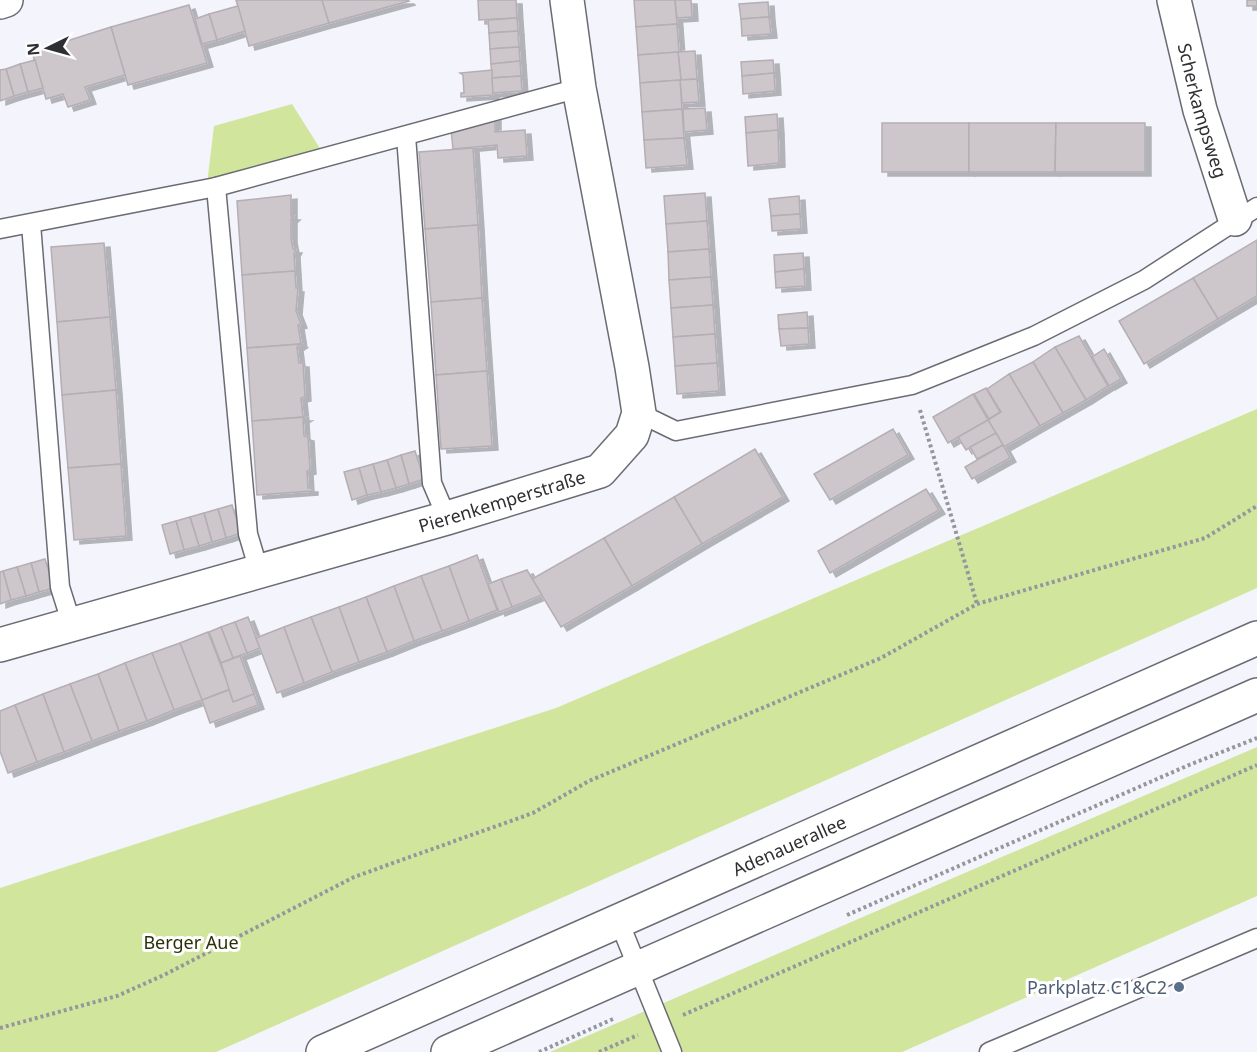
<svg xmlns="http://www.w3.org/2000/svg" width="1257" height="1052" viewBox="0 0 1257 1052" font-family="'Noto Sans',sans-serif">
  <defs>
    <filter id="shadow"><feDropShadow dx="6" dy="4" stdDeviation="0" flood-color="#0004"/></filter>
  </defs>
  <rect width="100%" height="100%" fill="#f3f4fc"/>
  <g fill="#d2e59c">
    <path d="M292,104L321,150L207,184L214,126Z"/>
    <path d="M1257,409V588L216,1052H0V888L556,708Z"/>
    <path d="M1257,747V896L902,1052H550Z"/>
  </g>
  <g fill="#cdc6cb" stroke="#b5aeb3" stroke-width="1.5" filter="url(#shadow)">
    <path d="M236,0H322L329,23L249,46Z"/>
    <path d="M322,0H408L409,1L329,23Z"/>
    <path d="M478,0H516L517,18L479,20Z"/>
    <path d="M634,0H675L677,24L636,27Z"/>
    <path d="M675,0H691L692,17L677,18Z"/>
    <rect x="1247" y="0" width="10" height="6"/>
    <path d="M768,2L769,17L741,19L739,4Z"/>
    <path d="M189,5L207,63L128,85L111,27Z"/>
    <path d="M238,6L245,31L217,40L209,14Z"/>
    <path d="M209,14L217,40L202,44L195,19Z"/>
    <path d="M769,17L771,34L742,36L741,19Z"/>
    <path d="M517,18L518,31L489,33L488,20Z"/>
    <path d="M677,24L679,52L638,55L636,27Z"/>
    <path d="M111,27L125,75L85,87L90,100L68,107L63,94L46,99L32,52Z"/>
    <path d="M518,31L519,47L490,49L489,33Z"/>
    <path d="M519,47L520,61L491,64L490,49Z"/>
    <path d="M695,51L697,79L681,80L678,52Z"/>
    <path d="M678,52L681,80L640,83L638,55Z"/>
    <path d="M35,60L43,88L28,92L20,64Z"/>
    <path d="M773,60L774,73L742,76L741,62Z"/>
    <path d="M520,61L521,76L492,78L491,64Z"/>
    <path d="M20,64L28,92L14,96L6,69Z"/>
    <path d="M6,69L14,96L0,101V70Z"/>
    <path d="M492,70L493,95L461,97V93H464L463,75L460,73Z"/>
    <path d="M774,73L775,91L743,94L742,76Z"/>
    <path d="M521,76L522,91L493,93L492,78Z"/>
    <path d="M697,79L699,102L682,103L680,80Z"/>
    <path d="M680,80L682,109L642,112L640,83Z"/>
    <path d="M705,108L707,130L684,132L683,109Z"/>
    <path d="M682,109L684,138L644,140L642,112Z"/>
    <path d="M777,114L778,130L746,133L745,117Z"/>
    <path d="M495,117V132L525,130L527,156L498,158L497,145L453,149L451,129Z"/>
    <rect x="882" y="123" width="87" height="49"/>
    <path d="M969,123H1056L1055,172H969Z"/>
    <path d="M1056,123H1145V172H1055Z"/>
    <path d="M778,130L779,163L748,166L746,133Z"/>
    <path d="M684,138L687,165L646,168L644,140Z"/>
    <path d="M473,148L478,225L425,229L419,152Z"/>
    <path d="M705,193L707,221L666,224L664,196Z"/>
    <path d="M291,195V216H294L291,219V239L293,249H296L294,253L295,271L242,275L237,201Z"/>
    <path d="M799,196L800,214L771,216L769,199Z"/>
    <path d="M800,214L801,229L772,231L771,216Z"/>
    <path d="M707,221L709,249L668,252L666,224Z"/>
    <path d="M478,225L482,298L431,302L425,229Z"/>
    <path d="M1257,240V296L1218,319L1193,278Z"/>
    <path d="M104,243L110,317L57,322L51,247Z"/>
    <path d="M709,249L711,277L669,280L668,252Z"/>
    <path d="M803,253L804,269L775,272L774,255Z"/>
    <path d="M804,269L805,286L776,288L775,272Z"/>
    <path d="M295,271L296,288H298L296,311L301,324L298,325L301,344L247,348L242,275Z"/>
    <path d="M711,277L713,305L671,308L669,280Z"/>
    <path d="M1193,278L1218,319L1144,364L1119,321Z"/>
    <path d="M482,298L487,371L436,375L431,302Z"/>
    <path d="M713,305L715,334L673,337L671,308Z"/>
    <path d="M807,312L808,328L779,329L778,315Z"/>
    <path d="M110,317L116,390L62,395L57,322Z"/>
    <path d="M808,328L809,344L781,346L779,329Z"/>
    <path d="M715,334L717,363L675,366L673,337Z"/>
    <path d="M1079,336L1108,386L1086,400L1055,347Z"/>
    <path d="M301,344L297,347L299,363H303L305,397L301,398L303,417L252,421L247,348Z"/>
    <path d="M1055,347L1086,400L1063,413L1033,362Z"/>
    <path d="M1104,349L1121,379L1109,386L1092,357Z"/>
    <path d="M1033,362L1063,413L1040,426L1009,374Z"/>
    <path d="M717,363L719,391L677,394L675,366Z"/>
    <path d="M487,371L492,446L441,449L436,375Z"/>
    <path d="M1009,374L1040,426L1004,447L988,420L1001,412L987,389Z"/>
    <path d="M986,388L1000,412L989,419L974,394Z"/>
    <path d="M116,390L121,464L68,468L62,395Z"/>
    <path d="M973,394L988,420L948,443L933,417Z"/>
    <path d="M306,417L303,419L304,436L308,437L310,470L307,471L308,488H312V491L257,495L252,421Z"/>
    <path d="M988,420L996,433L966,450L958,437Z"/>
    <path d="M893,429L908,455L830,500L814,474Z"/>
    <path d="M996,433L1003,445L977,459L970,447Z"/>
    <path d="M1003,445L1010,458L972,479L965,467Z"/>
    <path d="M755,449L783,497L702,544L674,497Z"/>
    <path d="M415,451L424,479L409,484L401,455Z"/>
    <path d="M401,455L409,484L396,488L387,460Z"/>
    <path d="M387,460L396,488L381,492L373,464Z"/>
    <path d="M121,464L126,536L74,540L68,468Z"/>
    <path d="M373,464L381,492L367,495L359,468Z"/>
    <path d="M359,468L367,495L352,500L344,472Z"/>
    <path d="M926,489L939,510L830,573L818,551Z"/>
    <path d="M674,497L702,544L632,586L604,538Z"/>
    <path d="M232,505L241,533L226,538L218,509Z"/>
    <path d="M218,509L226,538L212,542L204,513Z"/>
    <path d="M204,513L212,542L199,546L190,517Z"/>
    <path d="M190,517L199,546L184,550L176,521Z"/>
    <path d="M176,521L184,550L170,554L162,525Z"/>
    <path d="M604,538L632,586L561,627L532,579Z"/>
    <path d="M477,555L497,610L469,621L449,566Z"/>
    <path d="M45,559L54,588L39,592L31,563Z"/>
    <path d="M31,563L39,592L26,596L17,567Z"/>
    <path d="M449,566L469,621L442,631L421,576Z"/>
    <path d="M17,567L26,596L11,600L3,571Z"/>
    <path d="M527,570L542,595L512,607L501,579Z"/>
    <path d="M3,571L11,600L0,604V572Z"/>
    <path d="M421,576L442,631L414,641L394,586Z"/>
    <path d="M501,579L512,607L499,612L488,584Z"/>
    <path d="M394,586L414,641L387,652L366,597Z"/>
    <path d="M366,597L387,652L359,662L339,607Z"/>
    <path d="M339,607L359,662L332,672L311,617Z"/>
    <path d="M248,617L260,648L247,653L235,622Z"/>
    <path d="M311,617L332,672L304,683L284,627Z"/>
    <path d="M235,622L247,653L233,658L221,627Z"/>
    <path d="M221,627L233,658L221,663L209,632Z"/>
    <path d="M284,627L304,683L277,693L256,638Z"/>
    <path d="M208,632L230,689L202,700L180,643Z"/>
    <path d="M180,643L202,700L174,710L152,653Z"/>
    <path d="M152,653L174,710L147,721L125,663Z"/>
    <path d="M240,656L254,694L233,702L221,663Z"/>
    <path d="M125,663L147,721L119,731L98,674Z"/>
    <path d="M98,674L119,731L92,741L70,684Z"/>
    <path d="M70,684L92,741L64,752L43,694Z"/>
    <path d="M229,690L233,702L254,694L258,705L210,723L202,700Z"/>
    <path d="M43,694L64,752L37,762L15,705Z"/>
    <path d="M15,705L37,762L8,773L0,751V711Z"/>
  </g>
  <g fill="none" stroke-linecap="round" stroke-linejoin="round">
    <defs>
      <g id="lane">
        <path d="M406,136L432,483L447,518"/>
        <path d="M216,187L248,534L259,571"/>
        <path d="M31,224L60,587L72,625"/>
        <path d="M0,229L216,187L579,88"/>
        <path d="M639,413L676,431L912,385L1034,336L1144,280L1257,207"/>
        <path d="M618,919L672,1052"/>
        <path d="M989,1052L1257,938"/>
      </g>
      <g id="street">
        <path id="s1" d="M1174,0L1200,110L1235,219"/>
        <path d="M0,2L6,0"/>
        <path id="s2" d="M0,645L447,518L600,471L632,435L639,413L632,367L579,88L567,0"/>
      </g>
      <g id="secondary">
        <path id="s3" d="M323,1052L1257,638"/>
        <path d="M448,1052L1257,695"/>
      </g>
    </defs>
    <use href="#lane" stroke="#6b6c73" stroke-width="21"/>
    <use href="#street" stroke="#6b6c73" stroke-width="36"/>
    <use href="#secondary" stroke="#6b6c73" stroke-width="36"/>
    <g stroke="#96979d" stroke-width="4" stroke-dasharray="3 3" stroke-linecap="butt">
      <path d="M920,410L977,604"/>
      <path d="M847,915L1189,765L1257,738"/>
      <path d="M683,1015L1257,765"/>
      <path d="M0,1028L117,996L164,975L354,877L533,813L589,781L881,658L977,604L1205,538L1257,506"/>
      <path d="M539,1052L613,1019"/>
      <path d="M599,1052L638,1035"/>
    </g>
    <use href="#lane" stroke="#fff" stroke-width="18"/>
    <use href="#street" stroke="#fff" stroke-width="33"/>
    <use href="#secondary" stroke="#fff" stroke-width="33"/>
  </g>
  <circle fill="#5c6f8a" stroke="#fff" stroke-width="2" cx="1179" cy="987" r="6"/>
  <g text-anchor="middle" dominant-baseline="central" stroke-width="6" stroke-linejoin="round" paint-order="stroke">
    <g font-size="18" fill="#2e2f32" stroke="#fff">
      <text stroke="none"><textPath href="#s1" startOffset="114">Scherkampsweg</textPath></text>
      <text stroke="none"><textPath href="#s2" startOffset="522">Pierenkemperstraße</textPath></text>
      <text stroke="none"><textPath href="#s3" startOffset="510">Adenauerallee</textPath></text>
    </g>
    <g font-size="18" fill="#293108" stroke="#fff">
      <text x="191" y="942">Berger Aue</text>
    </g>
    <g font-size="18" fill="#4e5e75" stroke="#fff" text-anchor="end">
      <text x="1167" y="987">Parkplatz C1&amp;C2</text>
    </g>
  </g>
  <g transform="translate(48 48) rotate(265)" stroke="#ffffff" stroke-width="4.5" paint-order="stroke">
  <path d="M0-4.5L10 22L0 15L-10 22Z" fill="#2e2f32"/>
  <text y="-9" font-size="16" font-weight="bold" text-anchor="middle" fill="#2e2f32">N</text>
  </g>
</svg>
